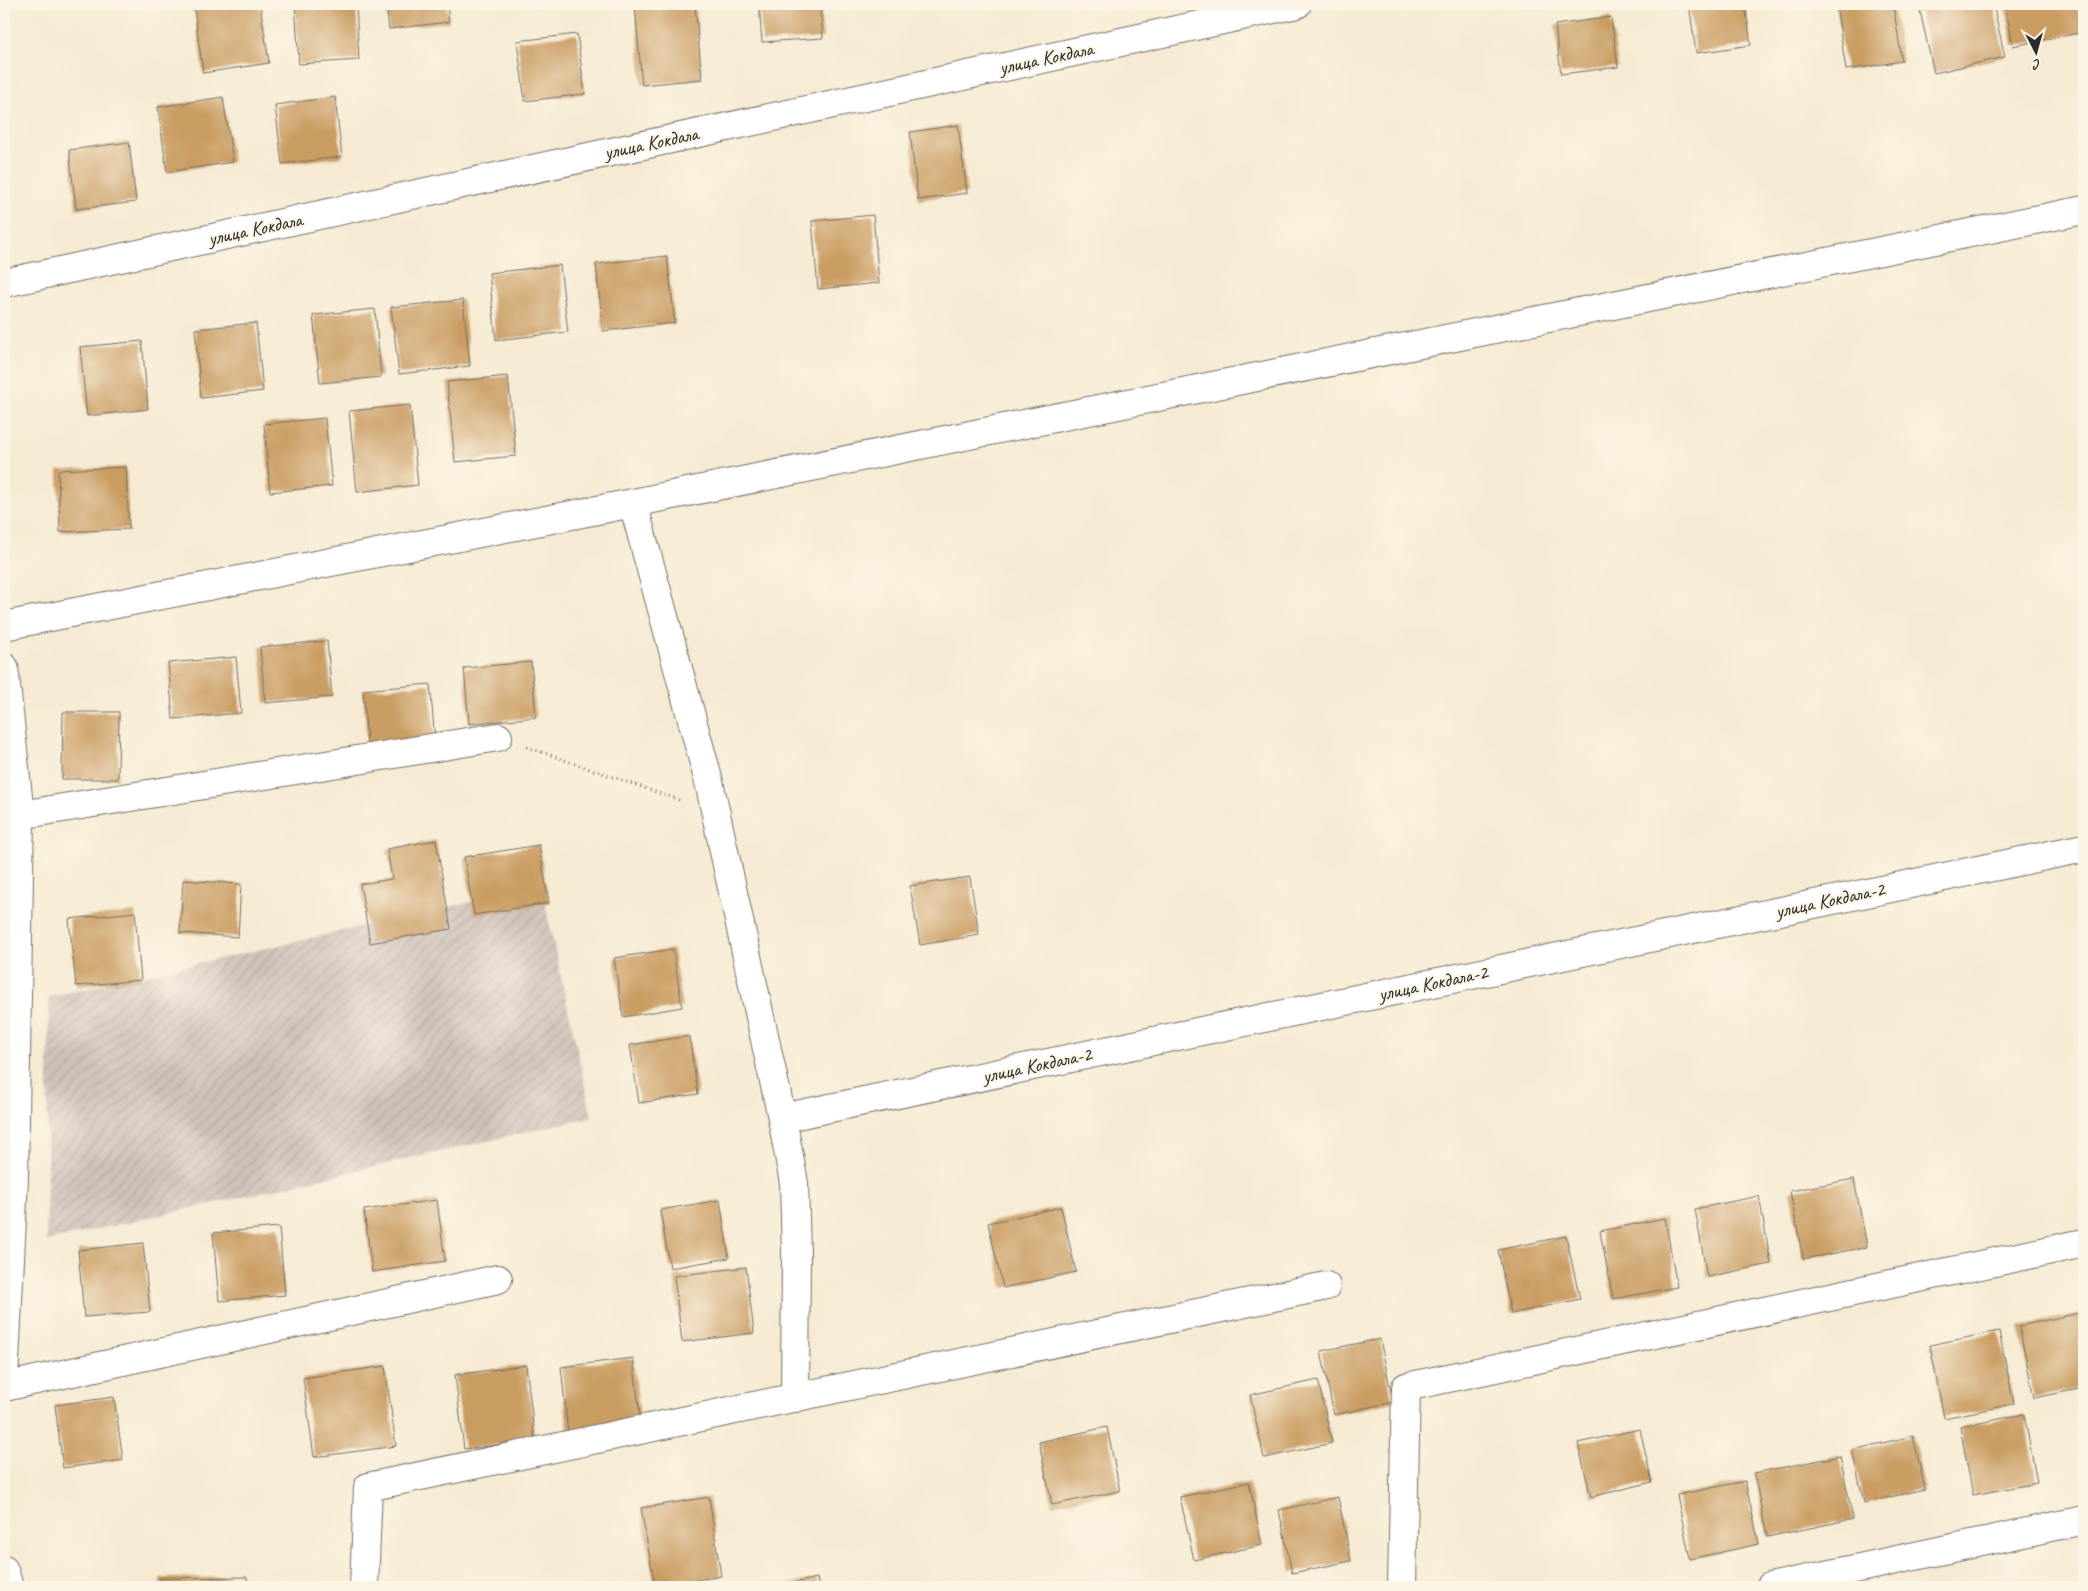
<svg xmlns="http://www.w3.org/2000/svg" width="2088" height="1591" viewBox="0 0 2088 1591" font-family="Caveat,sans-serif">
  <defs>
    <pattern id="industrial-furrows" width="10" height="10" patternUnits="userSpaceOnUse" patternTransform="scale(1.25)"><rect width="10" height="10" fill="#cec1ba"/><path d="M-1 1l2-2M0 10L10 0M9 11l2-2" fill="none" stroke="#b1a6a0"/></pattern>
  </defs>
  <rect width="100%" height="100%" fill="#fcf5e5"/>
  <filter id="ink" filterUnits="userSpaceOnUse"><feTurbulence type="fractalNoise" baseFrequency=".02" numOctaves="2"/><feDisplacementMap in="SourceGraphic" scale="10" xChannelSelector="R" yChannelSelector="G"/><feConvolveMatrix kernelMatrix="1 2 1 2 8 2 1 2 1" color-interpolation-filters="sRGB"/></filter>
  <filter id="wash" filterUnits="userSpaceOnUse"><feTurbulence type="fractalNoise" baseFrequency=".0096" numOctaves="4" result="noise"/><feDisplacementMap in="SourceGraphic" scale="20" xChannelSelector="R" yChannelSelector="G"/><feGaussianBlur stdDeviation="1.12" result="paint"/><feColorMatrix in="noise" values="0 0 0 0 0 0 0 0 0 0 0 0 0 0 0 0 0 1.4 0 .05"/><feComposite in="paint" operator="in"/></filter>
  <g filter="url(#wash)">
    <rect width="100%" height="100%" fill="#f6ead2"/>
    <path fill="url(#industrial-furrows)" d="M541,886L592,1117L46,1241L49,997Z"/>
    <g id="blocks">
      <g fill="#c99c62">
        <path d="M220,4H260L269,63L203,73L194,8Z"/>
        <path d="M295,4H356L359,60L299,64Z"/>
        <path d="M386,4H447L449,22L389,29Z"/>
        <path d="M661,4H695L702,79L642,85L635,6Z"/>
        <path d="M759,4H820L823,38L762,42Z"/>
        <path d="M1689,4H1745L1751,45L1696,53Z"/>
        <path d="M1836,4H1893L1902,61L1846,70Z"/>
        <path d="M1951,4H1993L2005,57L1934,73L1920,11Z"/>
        <path d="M2005,4H2084V32L2013,46Z"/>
        <path d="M1611,17L1618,67L1561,74L1555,25Z"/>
        <path d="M577,34L585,94L525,101L517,41Z"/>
        <path d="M223,97L233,162L167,172L158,107Z"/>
        <path d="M335,97L342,157L282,164L275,105Z"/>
        <path d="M958,125L967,193L918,200L910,132Z"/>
        <path d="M129,142L136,202L76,209L69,150Z"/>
        <path d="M873,215L879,283L818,289L812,221Z"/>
        <path d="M667,256L675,323L603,331L596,264Z"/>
        <path d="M560,265L568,332L496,340L489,273Z"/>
        <path d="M463,300L470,366L399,374L391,307Z"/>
        <path d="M375,309L381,377L320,383L313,315Z"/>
        <path d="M256,323L263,391L201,398L195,329Z"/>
        <path d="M142,341L148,409L87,416L80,347Z"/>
        <path d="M508,376L516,456L455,462L447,382Z"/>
        <path d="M410,405L418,485L357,492L349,411Z"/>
        <path d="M325,418L332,486L270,492L264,424Z"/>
        <path d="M126,467L129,529L60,532L58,470Z"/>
        <path d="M327,641L332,697L265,703L260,647Z"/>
        <path d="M236,657L241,713L173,719L168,663Z"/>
        <path d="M531,662L536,717L469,724L464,668Z"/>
        <path d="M430,684L435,740L367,746L363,690Z"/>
        <path d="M63,712H119L118,779H62Z"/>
        <path d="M436,840L451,929L370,943L360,884L392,879L387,849Z"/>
        <path d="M539,845L549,903L474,915L464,857Z"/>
        <path d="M970,877L979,935L920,945L910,886Z"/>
        <path d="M183,880L241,884L238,937L180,933Z"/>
        <path d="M135,912L141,980L76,986L69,919Z"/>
        <path d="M673,949L682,1007L623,1017L614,958Z"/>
        <path d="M689,1036L698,1094L639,1103L630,1045Z"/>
        <path d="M1854,1179L1867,1247L1803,1259L1790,1191Z"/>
        <path d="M1759,1196L1771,1264L1707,1277L1695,1209Z"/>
        <path d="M437,1200L445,1261L372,1272L364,1210Z"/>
        <path d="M720,1200L729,1258L670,1268L660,1210Z"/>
        <path d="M1061,1207L1076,1272L1003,1288L988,1223Z"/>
        <path d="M1665,1218L1677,1287L1613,1299L1600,1231Z"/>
        <path d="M279,1227L285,1295L219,1301L213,1233Z"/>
        <path d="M1566,1236L1580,1299L1511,1314L1498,1250Z"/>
        <path d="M143,1243L150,1312L84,1317L78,1250Z"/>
        <path d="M746,1267L754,1333L682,1342L674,1276Z"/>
        <path d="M2084,1312V1388L2034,1398L2019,1326Z"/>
        <path d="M1999,1331L2014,1404L1944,1418L1930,1345Z"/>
        <path d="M1380,1339L1393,1402L1334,1415L1321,1351Z"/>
        <path d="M633,1358L641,1424L568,1433L561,1367Z"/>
        <path d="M526,1365L535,1440L464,1449L455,1375Z"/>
        <path d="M385,1366L396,1446L314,1457L303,1378Z"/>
        <path d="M1318,1380L1332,1443L1264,1458L1250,1395Z"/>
        <path d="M114,1397L123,1460L63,1468L55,1405Z"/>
        <path d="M2024,1414L2037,1483L1973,1495L1960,1427Z"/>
        <path d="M1107,1427L1120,1491L1052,1505L1039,1442Z"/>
        <path d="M1640,1429L1652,1482L1591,1497L1578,1443Z"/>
        <path d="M1913,1436L1925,1489L1864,1503L1852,1450Z"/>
        <path d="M1840,1456L1853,1519L1767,1537L1754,1473Z"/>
        <path d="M1745,1481L1759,1544L1690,1559L1677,1495Z"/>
        <path d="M1249,1482L1262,1545L1194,1560L1180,1497Z"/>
        <path d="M709,1497L721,1576L655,1587L641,1508Z"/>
        <path d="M1338,1497L1351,1561L1292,1573L1279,1510Z"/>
        <path d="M247,1577L248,1587H160V1578Z"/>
        <path d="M817,1578L819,1587H778V1586Z"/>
      </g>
    </g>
  </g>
  <g filter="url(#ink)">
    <use href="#blocks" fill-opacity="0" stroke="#726e65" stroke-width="1"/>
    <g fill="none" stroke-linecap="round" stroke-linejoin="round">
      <defs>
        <g id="street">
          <path d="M4,283L1297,4"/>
          <path d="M633,503L709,782L782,1118L794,1183L796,1253L795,1398"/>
          <path d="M4,626L633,503L2084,210"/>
          <path d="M4,667L20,815L14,1178L4,1382"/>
          <path d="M20,815L498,737"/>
          <path d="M782,1118L2084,848"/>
          <path d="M4,1387L498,1279"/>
          <path d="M4,1570L9,1587"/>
          <path d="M364,1587L368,1487L1326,1286"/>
          <path d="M1402,1587L1406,1387L2084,1243"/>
          <path d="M1770,1587L2084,1520"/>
        </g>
      </defs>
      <use href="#street" stroke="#726e65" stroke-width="30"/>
      <path stroke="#726e65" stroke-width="3" stroke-dasharray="1 4" stroke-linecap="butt" d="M527,747L679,800"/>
      <use href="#street" stroke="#fff" stroke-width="28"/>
    </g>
  </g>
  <g text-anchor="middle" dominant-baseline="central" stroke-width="4" stroke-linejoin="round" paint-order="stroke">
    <g font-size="20" fill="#2b2b2b" stroke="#fcf5e5">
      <text transform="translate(1046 58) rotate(-12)">улица Кокдала</text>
      <text transform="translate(651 143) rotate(-12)">улица Кокдала</text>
      <text transform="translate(255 229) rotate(-12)">улица Кокдала</text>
      <text transform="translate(1830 900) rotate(-12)">улица Кокдала-2</text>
      <text transform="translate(1433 983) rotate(-12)">улица Кокдала-2</text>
      <text transform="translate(1037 1065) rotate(-12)">улица Кокдала-2</text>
    </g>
  </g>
  <rect width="2088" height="1591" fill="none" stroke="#fcf5e5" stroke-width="20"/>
  <g transform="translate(2036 52) rotate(174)" stroke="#fcf5e5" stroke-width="4" paint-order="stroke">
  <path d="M0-4L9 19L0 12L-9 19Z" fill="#2b2b2b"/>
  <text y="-8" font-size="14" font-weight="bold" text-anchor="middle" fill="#2b2b2b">С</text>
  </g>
</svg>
